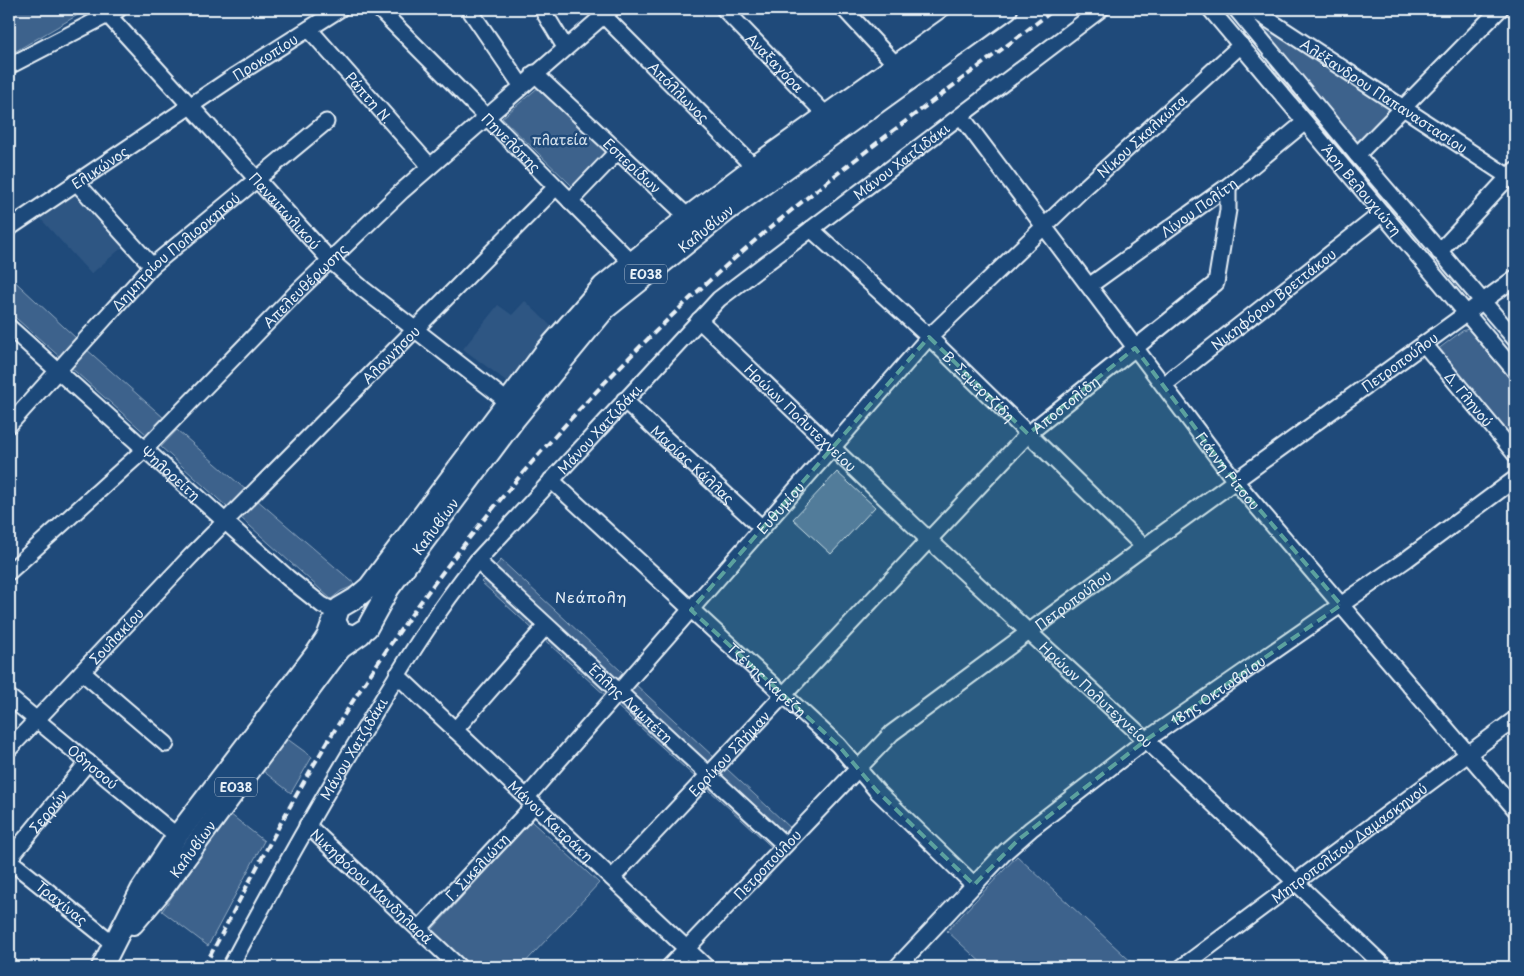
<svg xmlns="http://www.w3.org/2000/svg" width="1524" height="976" viewBox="0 0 1524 976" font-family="'Playpen Sans',sans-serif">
  <rect width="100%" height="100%" fill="#1f4a7a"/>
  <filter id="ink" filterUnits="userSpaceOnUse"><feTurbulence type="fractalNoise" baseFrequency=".02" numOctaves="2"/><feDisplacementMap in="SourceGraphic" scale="10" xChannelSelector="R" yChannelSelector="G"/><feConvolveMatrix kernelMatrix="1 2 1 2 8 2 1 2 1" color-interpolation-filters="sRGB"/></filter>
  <g filter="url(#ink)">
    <g fill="#2e5683">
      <path d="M75,191L125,245L91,274L39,217Z"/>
      <path d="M525,301L553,328L509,383L463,349L498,305L512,315Z"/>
    </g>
    <g fill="#3c628c" stroke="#92aac2">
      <path d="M9,9H88L9,55Z"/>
      <path d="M1268,26L1395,109L1360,147L1265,34V29Z"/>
      <path d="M540,86L610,150L573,187L502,118Z"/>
      <path d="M9,276L77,339L61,358L9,312Z"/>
      <path d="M1468,329L1515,385V445L1437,350L1462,331Z"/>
      <path d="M85,348L164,418L147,435L69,366Z"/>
      <path d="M177,430L246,490L228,508L161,447Z"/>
      <path d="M256,499L356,585L341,591L331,599L240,517Z"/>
      <path d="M501,560L795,832L776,851L481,582Z"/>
      <path d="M286,738L312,757L291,793L263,771Z"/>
      <path d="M230,814L264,841L208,946L162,911Z"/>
      <path d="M531,821L599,883L521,967H469L430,932Z"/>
      <path d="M1017,856L1137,967H986L947,931Z"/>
    </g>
    <path fill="#517399" stroke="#e8f1f8" d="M837,472L875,507L831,554L793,519Z"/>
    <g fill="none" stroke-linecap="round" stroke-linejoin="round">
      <defs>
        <g id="minor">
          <path id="s1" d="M379,9L639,270"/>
          <path d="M469,9L521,85"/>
          <path d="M542,9L565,47"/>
          <path id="s2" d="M724,9L826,115"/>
          <path d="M844,9L897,66"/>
          <path id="s3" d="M1210,9L1515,371"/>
          <path d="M1236,9L1357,155L1515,339"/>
          <path id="s4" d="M1252,9L1515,181"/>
          <path id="s5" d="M108,15L330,260L363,289L507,401"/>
          <path id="s6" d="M603,15L754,167"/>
          <path id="s7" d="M309,29L429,165"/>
          <path d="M9,66L119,9"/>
          <path id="s8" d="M534,73L688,217"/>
          <path id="s9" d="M961,116L1236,482L1515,809"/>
          <path d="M1357,155L1500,9"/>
          <path d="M76,182L152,266"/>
          <path d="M570,201L617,152"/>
          <path id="s10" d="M9,228L236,75L340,9"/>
          <path id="s11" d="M811,229L929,337L1144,547"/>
          <path d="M1439,252L1515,170"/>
          <path id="s12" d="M1089,286L1228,186L1305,122"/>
          <path id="s13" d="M699,320L928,539L1146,740L1385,967"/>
          <path id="s14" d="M9,327L288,578L322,605L336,612"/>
          <path id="s15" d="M1424,344L1515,454"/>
          <path id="s16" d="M1164,385L1382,213"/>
          <path id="s17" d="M624,400L762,528"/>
          <path id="s18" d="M9,425L152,266L326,122"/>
          <path id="s19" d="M551,480L838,745L877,791L974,885"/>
          <path id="s20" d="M477,561L785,845"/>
          <path id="s21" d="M9,572L145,449L298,291L402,191L611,9"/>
          <path d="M82,672L166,744"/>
          <path id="s22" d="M397,675L706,967"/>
          <path id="s23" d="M9,697L177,836"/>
          <path d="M455,730L546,626"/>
          <path id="s24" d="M9,749L191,556L556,187"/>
          <path id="s25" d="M526,798L929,337L1081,191L1241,45"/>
          <path id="s26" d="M307,825L459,967"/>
          <path id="s27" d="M9,859L88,762"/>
          <path id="s28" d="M9,860L115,945"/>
          <path id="s29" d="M612,878L1028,434L1216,283L1228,210V186"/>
          <path id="s30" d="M419,929L534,805"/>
          <path id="s31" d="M230,967C274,884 320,802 369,722C402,667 436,611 477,561L719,299L1101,9"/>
          <path id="s32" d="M669,967L892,733L1144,547L1515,278"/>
          <path id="s33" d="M897,967L1006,851L1031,829L1146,740L1407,559L1515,479"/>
          <path id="s34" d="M1182,967L1515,719"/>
        </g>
        <g id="major">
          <path id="s35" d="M975,9L754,167L688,217L603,286L545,352L369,587L356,598L339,608L335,621L341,632L354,636L367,628L389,588L514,420L605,309L728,210L1007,9"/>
          <path id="s36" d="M133,924L161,891L333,658L341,648L361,634"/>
          <path d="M102,967L141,890L177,836L317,652L327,637L335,616"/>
        </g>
      </defs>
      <use href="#minor" stroke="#e8f1f8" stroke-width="19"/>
      <use href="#major" stroke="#e8f1f8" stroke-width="24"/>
      <use href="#minor" stroke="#1f4a7a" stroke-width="15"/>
      <use href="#major" stroke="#1f4a7a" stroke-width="20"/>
      <path stroke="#e8f1f8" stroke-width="4" stroke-dasharray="8 4" stroke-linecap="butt" d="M204,967C247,887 288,805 336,728C435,567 559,420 697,292C807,190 936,100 1055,9"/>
    </g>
  </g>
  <path fill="#5ba19e" fill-opacity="0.2" stroke="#5ba19e" stroke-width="4" stroke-dasharray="10 6" stroke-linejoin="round" d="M929,337L1028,434L1135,348L1236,482L1341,605L1146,740L1018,840L974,885L877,791L838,745L691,610Z"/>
  <g text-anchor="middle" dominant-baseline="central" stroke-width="5" stroke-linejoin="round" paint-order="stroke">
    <g fill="#1f4a7a" stroke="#acbfd2" stroke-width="1">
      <rect x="625" y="264.5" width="42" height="19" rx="4"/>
      <rect x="215" y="777.5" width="42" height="19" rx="4"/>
    </g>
    <g font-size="12" font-weight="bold" fill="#e8f1f8">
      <text x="646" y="274">ΕΟ38</text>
      <text x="236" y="787">ΕΟ38</text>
    </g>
    <g font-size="14" fill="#e8f1f8" stroke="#1f4a7a">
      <text stroke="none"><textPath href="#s10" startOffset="308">Προκοπίου</textPath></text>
      <text stroke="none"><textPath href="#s2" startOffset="74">Αναξαγόρα</textPath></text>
      <text stroke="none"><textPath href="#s6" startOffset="108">Απόλλωνος</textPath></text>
      <text stroke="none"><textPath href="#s4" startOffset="158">Αλέξανδρου Παπαναστασίου</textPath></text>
      <text stroke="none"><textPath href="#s7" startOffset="91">Ράπτη Ν.</textPath></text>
      <text stroke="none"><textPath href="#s25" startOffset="905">Νίκου Σκαλκώτα</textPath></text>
      <text stroke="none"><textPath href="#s1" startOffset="188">Πηνελόπης</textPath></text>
      <text stroke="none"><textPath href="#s31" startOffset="1061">Μάνου Χατζιδάκι</textPath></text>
      <text stroke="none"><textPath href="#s10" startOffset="109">Ελικώνος</textPath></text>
      <text stroke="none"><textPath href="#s8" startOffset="135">Εσπερίδων</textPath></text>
      <text stroke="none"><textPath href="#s3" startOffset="236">Άρη Βελουχιώτη</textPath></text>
      <text stroke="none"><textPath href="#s12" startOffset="135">Λίνου Πολίτη</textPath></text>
      <text stroke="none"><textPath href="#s5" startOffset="264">Παναιτωλικού</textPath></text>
      <text stroke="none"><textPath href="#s35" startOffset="1465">Καλυβίων</textPath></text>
      <text stroke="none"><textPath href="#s18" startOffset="241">Δημητρίου Πολιορκητού</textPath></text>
      <text stroke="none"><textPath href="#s21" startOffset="412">Απελευθέρωσης</textPath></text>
      <text stroke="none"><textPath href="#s16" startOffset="139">Νικηφόρου Βρεττάκου</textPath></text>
      <text stroke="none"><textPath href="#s24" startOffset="549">Αλοννήσου</textPath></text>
      <text stroke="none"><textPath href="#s32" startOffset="952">Πετροπούλου</textPath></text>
      <text stroke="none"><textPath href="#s11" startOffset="230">Β. Σεμερτζίδη</textPath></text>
      <text stroke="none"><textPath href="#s15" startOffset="71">Δ. Γληνού</textPath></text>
      <text stroke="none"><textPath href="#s29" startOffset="656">Αποστολίδη</textPath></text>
      <text stroke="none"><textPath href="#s13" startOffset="141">Ηρώων Πολυτεχνείου</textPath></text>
      <text stroke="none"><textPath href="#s31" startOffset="656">Μάνου Χατζιδάκι</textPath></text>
      <text stroke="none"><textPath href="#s17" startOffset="94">Μαρίας Κάλλας</textPath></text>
      <text stroke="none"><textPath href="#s9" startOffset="444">Γιάννη Ρίτσου</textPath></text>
      <text stroke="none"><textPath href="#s14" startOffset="218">Ψηλορείτη</textPath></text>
      <text stroke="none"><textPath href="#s25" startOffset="386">Ευθυμίου</textPath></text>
      <text stroke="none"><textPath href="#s35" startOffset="1060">Καλυβίων</textPath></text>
      <text stroke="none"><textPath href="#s32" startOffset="548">Πετροπούλου</textPath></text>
      <text stroke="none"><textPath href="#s24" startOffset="156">Σουλακίου</textPath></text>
      <text stroke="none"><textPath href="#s19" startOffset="294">Τζένης Καρέζη</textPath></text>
      <text stroke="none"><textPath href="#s33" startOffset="425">18ης Οκτωβρίου</textPath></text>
      <text stroke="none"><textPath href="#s13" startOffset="546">Ηρώων Πολυτεχνείου</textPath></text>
      <text stroke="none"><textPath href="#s20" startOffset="210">Έλλης Λαμπέτη</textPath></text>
      <text stroke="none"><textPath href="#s31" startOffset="251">Μάνου Χατζιδάκι</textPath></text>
      <text stroke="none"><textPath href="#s29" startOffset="171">Ερρίκου Σλήμαν</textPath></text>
      <text stroke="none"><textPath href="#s23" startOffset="109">Οδησσού</textPath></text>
      <text stroke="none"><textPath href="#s27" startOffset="62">Σερρών</textPath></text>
      <text stroke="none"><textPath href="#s22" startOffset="212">Μάνου Κατράκη</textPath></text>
      <text stroke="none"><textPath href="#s34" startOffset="208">Μητροπολίτου Δαμασκηνού</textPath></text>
      <text stroke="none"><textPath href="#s36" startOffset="96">Καλυβίων</textPath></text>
      <text stroke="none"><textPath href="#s32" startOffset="142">Πετροπούλου</textPath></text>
      <text stroke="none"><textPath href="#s30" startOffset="85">Γ. Σικελιώτη</textPath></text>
      <text stroke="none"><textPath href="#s26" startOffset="89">Νικηφόρου Μανδηλαρά</textPath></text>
      <text stroke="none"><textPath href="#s28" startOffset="68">Τραχίνας</textPath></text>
    </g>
    <g font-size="14" fill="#d7e3ed" stroke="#1f4a7a">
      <text x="560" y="139">πλατεία</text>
    </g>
    <g font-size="15" letter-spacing="1" fill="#e8f1f8" stroke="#1f4a7a">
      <text x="591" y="596">Νεάπολη</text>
    </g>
  </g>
  <rect width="1524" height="976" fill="none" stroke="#1f4a7a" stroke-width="30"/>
  <rect x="15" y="15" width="1494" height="946" fill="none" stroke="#e8f1f8" stroke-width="2" filter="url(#ink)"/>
</svg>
